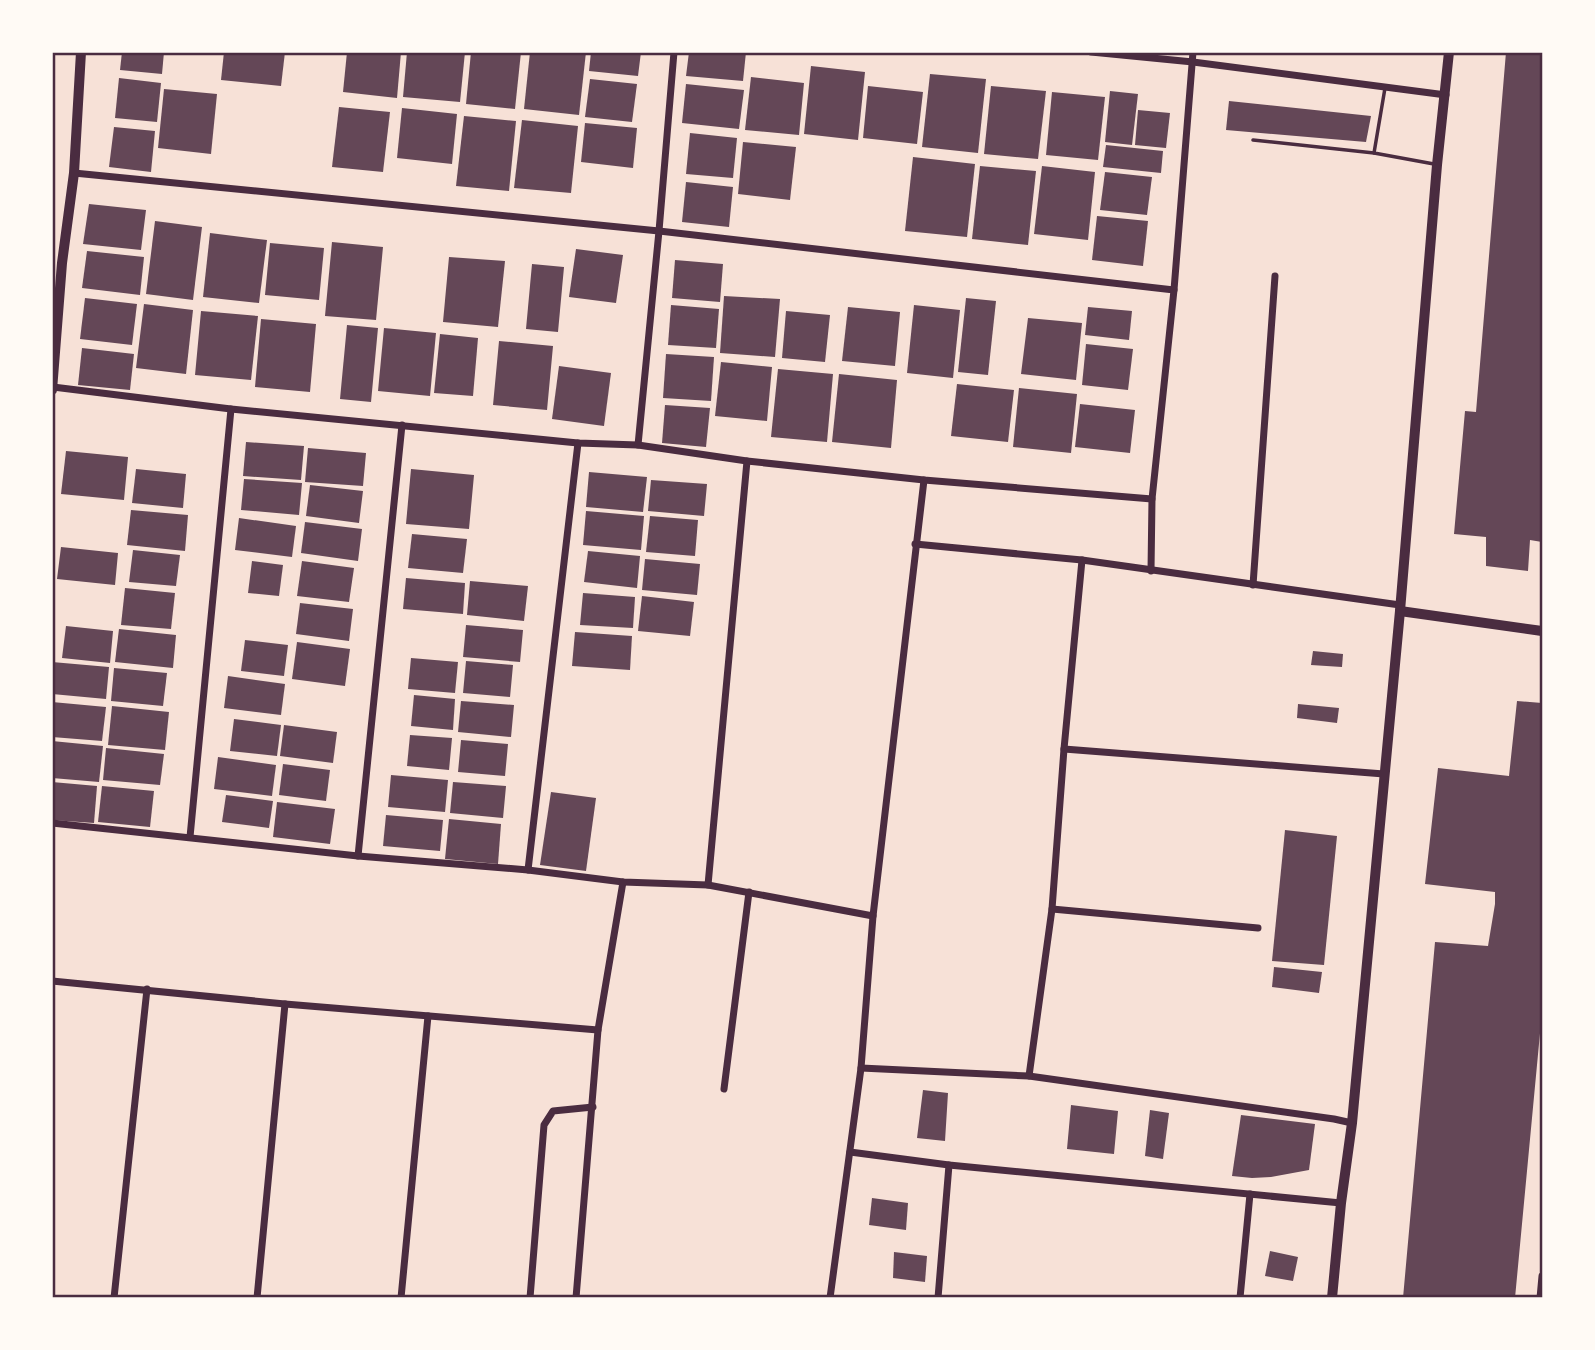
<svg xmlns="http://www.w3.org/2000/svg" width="1595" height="1350" viewBox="0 0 1595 1350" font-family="Figtree,sans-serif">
  <rect width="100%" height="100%" fill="#f7e1d7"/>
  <g fill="#644757">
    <path d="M122,52H164L162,74L120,70Z"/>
    <path d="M224,52H285L281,86L221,80Z"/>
    <path d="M347,52H401L397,98L343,92Z"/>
    <path d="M407,52H465L460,102L403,97Z"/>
    <path d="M471,52H521L515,109L466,104Z"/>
    <path d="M530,52H586L579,115L524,109Z"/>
    <path d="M591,52H641L638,76L589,71Z"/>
    <path d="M689,52H746L743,81L686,76Z"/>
    <path d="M1506,52H1542V542L1530,540L1528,571L1486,566V537L1454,534L1465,411L1476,412Z"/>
    <path d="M811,66L865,72L858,140L804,134Z"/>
    <path d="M930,74L986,79L978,153L922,147Z"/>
    <path d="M751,77L804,83L799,135L745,130Z"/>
    <path d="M119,78L161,83L157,122L115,118Z"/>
    <path d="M590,79L637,84L632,122L585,117Z"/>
    <path d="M686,84L744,90L739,129L682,123Z"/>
    <path d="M868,86L923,92L917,144L863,138Z"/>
    <path d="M991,86L1046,91L1038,159L984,154Z"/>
    <path d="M164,89L217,94L211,154L158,148Z"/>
    <path d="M1110,91L1138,94L1132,145L1105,142Z"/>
    <path d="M1052,92L1105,97L1098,160L1046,155Z"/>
    <path d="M1229,101L1371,116L1366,142L1226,130Z"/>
    <path d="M339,107L390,112L383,172L332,167Z"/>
    <path d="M402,108L457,114L452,164L397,158Z"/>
    <path d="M1138,110L1170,113L1166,148L1135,145Z"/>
    <path d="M464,116L516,121L509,191L456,186Z"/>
    <path d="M522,120L578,126L571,193L514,188Z"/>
    <path d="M585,123L637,128L633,168L581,162Z"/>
    <path d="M114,127L155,131L151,172L109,167Z"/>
    <path d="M690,133L737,138L733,178L686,174Z"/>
    <path d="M743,142L796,147L790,200L738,194Z"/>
    <path d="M1106,145L1163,151L1161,173L1103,167Z"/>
    <path d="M913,157L975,164L967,237L905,231Z"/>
    <path d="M980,166L1036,171L1028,245L972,239Z"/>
    <path d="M1042,166L1095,172L1088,240L1034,234Z"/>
    <path d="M1105,172L1152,177L1147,215L1100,210Z"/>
    <path d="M686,182L733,187L729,227L682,222Z"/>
    <path d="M89,204L146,210L141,250L83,244Z"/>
    <path d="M1097,216L1148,221L1143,266L1092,260Z"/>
    <path d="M155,221L202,227L193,300L146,294Z"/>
    <path d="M210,233L267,240L259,303L203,297Z"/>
    <path d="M332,242L383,247L376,320L325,316Z"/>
    <path d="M270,243L324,248L319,300L265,295Z"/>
    <path d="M576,249L623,255L616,303L569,297Z"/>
    <path d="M87,251L144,257L140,295L82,288Z"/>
    <path d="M449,257L505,261L498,327L443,322Z"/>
    <path d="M675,260L723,264L720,302L672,298Z"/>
    <path d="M532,264L564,267L558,332L526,329Z"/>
    <path d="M724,296L780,299L775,357L720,353Z"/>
    <path d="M85,298L137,304L132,345L80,339Z"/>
    <path d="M966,298L996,301L988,375L958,372Z"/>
    <path d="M144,304L193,310L186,374L136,368Z"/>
    <path d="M671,305L719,309L716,348L668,345Z"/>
    <path d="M914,305L960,310L953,378L907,373Z"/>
    <path d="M848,307L900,312L895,366L842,361Z"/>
    <path d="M1088,307L1132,311L1129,340L1085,335Z"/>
    <path d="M201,311L258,316L251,380L195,375Z"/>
    <path d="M786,311L830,315L825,362L782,358Z"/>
    <path d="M1028,318L1082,323L1076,380L1021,374Z"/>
    <path d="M261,319L316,324L310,392L255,387Z"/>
    <path d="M347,325L378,328L371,402L340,399Z"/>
    <path d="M384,328L436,333L430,396L378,391Z"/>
    <path d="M440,334L478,338L473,396L434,393Z"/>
    <path d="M499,341L553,346L547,410L493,405Z"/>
    <path d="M1086,344L1133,349L1128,390L1082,385Z"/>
    <path d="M82,348L134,354L130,390L78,385Z"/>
    <path d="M666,354L714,357L711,401L663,398Z"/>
    <path d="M721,362L772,367L767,421L715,416Z"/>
    <path d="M559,366L611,373L604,426L552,419Z"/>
    <path d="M778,369L833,374L827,442L771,437Z"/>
    <path d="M839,374L897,380L891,448L832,442Z"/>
    <path d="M957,384L1014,390L1008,442L951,436Z"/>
    <path d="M1019,388L1077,394L1071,453L1013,447Z"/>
    <path d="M1080,404L1135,410L1130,453L1075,447Z"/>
    <path d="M665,405L710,408L706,447L662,443Z"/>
    <path d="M246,442L304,446L301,480L243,476Z"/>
    <path d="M308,448L366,453L363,486L305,482Z"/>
    <path d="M66,451L128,457L124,500L61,494Z"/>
    <path d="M136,469L186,474L183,508L132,503Z"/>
    <path d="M411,469L474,475L469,529L406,524Z"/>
    <path d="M589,472L647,477L643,512L586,507Z"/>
    <path d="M244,479L302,483L299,515L241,510Z"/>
    <path d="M651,480L707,484L704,516L648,511Z"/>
    <path d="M310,485L363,491L359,523L306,516Z"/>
    <path d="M131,510L188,515L185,551L127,545Z"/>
    <path d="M586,511L644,516L641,550L583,545Z"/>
    <path d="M650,516L698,520L695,556L646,552Z"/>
    <path d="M239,518L296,526L292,557L235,550Z"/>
    <path d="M305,522L362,529L358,561L301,553Z"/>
    <path d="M412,534L467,539L463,573L408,568Z"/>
    <path d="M61,547L118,553L115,585L57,579Z"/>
    <path d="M133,550L180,555L176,586L129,582Z"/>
    <path d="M588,551L640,556L637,588L584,582Z"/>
    <path d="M645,559L700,564L697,595L642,590Z"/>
    <path d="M252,561L283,565L279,596L248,593Z"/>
    <path d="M302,561L354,568L349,602L297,596Z"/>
    <path d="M406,578L465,583L463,614L403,609Z"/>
    <path d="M470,581L528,586L524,621L467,615Z"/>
    <path d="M125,588L175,593L171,629L121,625Z"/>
    <path d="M583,593L635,597L633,628L580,625Z"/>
    <path d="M642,596L694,602L690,636L638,631Z"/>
    <path d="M300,603L353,609L349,641L296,634Z"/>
    <path d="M466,625L523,630L520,662L463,657Z"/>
    <path d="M66,626L113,631L110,663L62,658Z"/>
    <path d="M119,629L176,635L173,668L115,662Z"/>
    <path d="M575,632L632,636L630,670L572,666Z"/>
    <path d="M245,640L288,645L284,676L241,671Z"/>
    <path d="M297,642L350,649L345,686L292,679Z"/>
    <path d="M1313,651L1343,654L1342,667L1311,665Z"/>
    <path d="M411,658L458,662L455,693L408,689Z"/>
    <path d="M466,661L513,665L510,697L463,693Z"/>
    <path d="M52,662L109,667L106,699L52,694Z"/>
    <path d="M114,668L167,673L163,706L111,701Z"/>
    <path d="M228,676L285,684L281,715L224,708Z"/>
    <path d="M414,695L455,699L453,730L411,726Z"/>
    <path d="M461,701L514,705L511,737L458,732Z"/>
    <path d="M1517,701L1542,703V1012L1515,1298H1403L1435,942L1488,946L1495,904V892L1425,884L1438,768L1509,776Z"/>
    <path d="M52,702L106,707L102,741L52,737Z"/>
    <path d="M1298,704L1339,708L1337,723L1297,718Z"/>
    <path d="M112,706L169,712L165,750L108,745Z"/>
    <path d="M234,719L281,725L277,756L230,751Z"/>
    <path d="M284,725L337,732L333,763L280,756Z"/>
    <path d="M410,735L452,738L449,770L407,766Z"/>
    <path d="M461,740L508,744L505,776L458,772Z"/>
    <path d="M52,741L103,746L99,782L52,778Z"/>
    <path d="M106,748L164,754L160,785L103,780Z"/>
    <path d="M218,757L276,765L272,796L214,789Z"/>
    <path d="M283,764L330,770L326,801L279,795Z"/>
    <path d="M391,775L448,780L445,812L388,807Z"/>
    <path d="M52,782L97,786L94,823L52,820Z"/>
    <path d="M453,782L506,786L503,818L450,813Z"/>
    <path d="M102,786L154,791L150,827L98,822Z"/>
    <path d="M551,792L596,798L586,871L540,865Z"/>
    <path d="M226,795L273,801L269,828L222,822Z"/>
    <path d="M277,802L335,809L330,844L273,837Z"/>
    <path d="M386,815L443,820L440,851L383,846Z"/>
    <path d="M449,819L501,824L498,864L445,859Z"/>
    <path d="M1285,830L1337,836L1324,965L1272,961Z"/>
    <path d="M1274,967L1322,972L1319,993L1272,987Z"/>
    <path d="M923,1090L948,1093L945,1141L917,1138Z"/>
    <path d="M1071,1105L1118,1111L1114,1154L1067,1149Z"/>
    <path d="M1150,1110L1169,1113L1163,1159L1145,1156Z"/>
    <path d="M1241,1115L1315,1124L1309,1170L1271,1177L1252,1178L1232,1176Z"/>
    <path d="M872,1198L908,1203L906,1230L869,1225Z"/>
    <path d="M1270,1251L1298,1257L1293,1281L1265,1276Z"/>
    <path d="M894,1252L927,1256L925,1282L893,1278Z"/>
  </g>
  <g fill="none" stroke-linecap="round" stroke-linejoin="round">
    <g stroke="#4a2c40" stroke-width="3.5">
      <path d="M1385,88L1374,153L1434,164"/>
      <path d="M1253,140L1374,153"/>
    </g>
    <g stroke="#4a2c40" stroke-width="7">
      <path d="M1091,52L1193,62L1446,95"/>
      <path d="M74,173L659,231L1174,290"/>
      <path d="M53,387L231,409L578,443L638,445L747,461L924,480L1152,499"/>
      <path d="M638,445L659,231L674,52"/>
      <path d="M915,544L1082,560L1400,605"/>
      <path d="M1151,571L1152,499L1174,290L1193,52"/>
      <path d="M1253,585L1275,276"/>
      <path d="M1064,749L1384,774"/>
      <path d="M52,823L358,856L528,870L623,882L708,885L873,916"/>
      <path d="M190,837L231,409"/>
      <path d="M358,856L402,425"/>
      <path d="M528,870L578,443"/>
      <path d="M708,885L747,461"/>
      <path d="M1052,909L1258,928"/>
      <path d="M52,981L285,1004L598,1030"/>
      <path d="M861,1068L1029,1076L1334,1119L1352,1123"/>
      <path d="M1029,1076L1052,909L1064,749L1082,560"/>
      <path d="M724,1089L749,892"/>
      <path d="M850,1152L949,1165L1341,1203"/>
      <path d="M114,1298L147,989"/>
      <path d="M257,1298L285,1004"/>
      <path d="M401,1298L428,1016"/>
      <path d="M530,1298L544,1125L553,1111L593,1107"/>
      <path d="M576,1298L598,1030L623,882"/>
      <path d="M830,1298L861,1068L873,916L924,480"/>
      <path d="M938,1298L949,1165"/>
      <path d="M1240,1298L1250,1194"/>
      <path d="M1540,1298L1542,1276"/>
    </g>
    <g stroke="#4a2c40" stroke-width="10">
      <path d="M52,390L62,263L74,173L81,52"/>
      <path d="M1400,611L1542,631"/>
    </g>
    <path stroke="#4a2c40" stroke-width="10" d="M1332,1298L1341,1203L1352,1123L1400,611L1437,165L1449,52"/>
  </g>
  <rect width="1595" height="1350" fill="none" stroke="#fffaf5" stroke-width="108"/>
  <rect x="54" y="54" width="1487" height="1242" fill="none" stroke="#4a2c40" stroke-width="2.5"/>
</svg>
